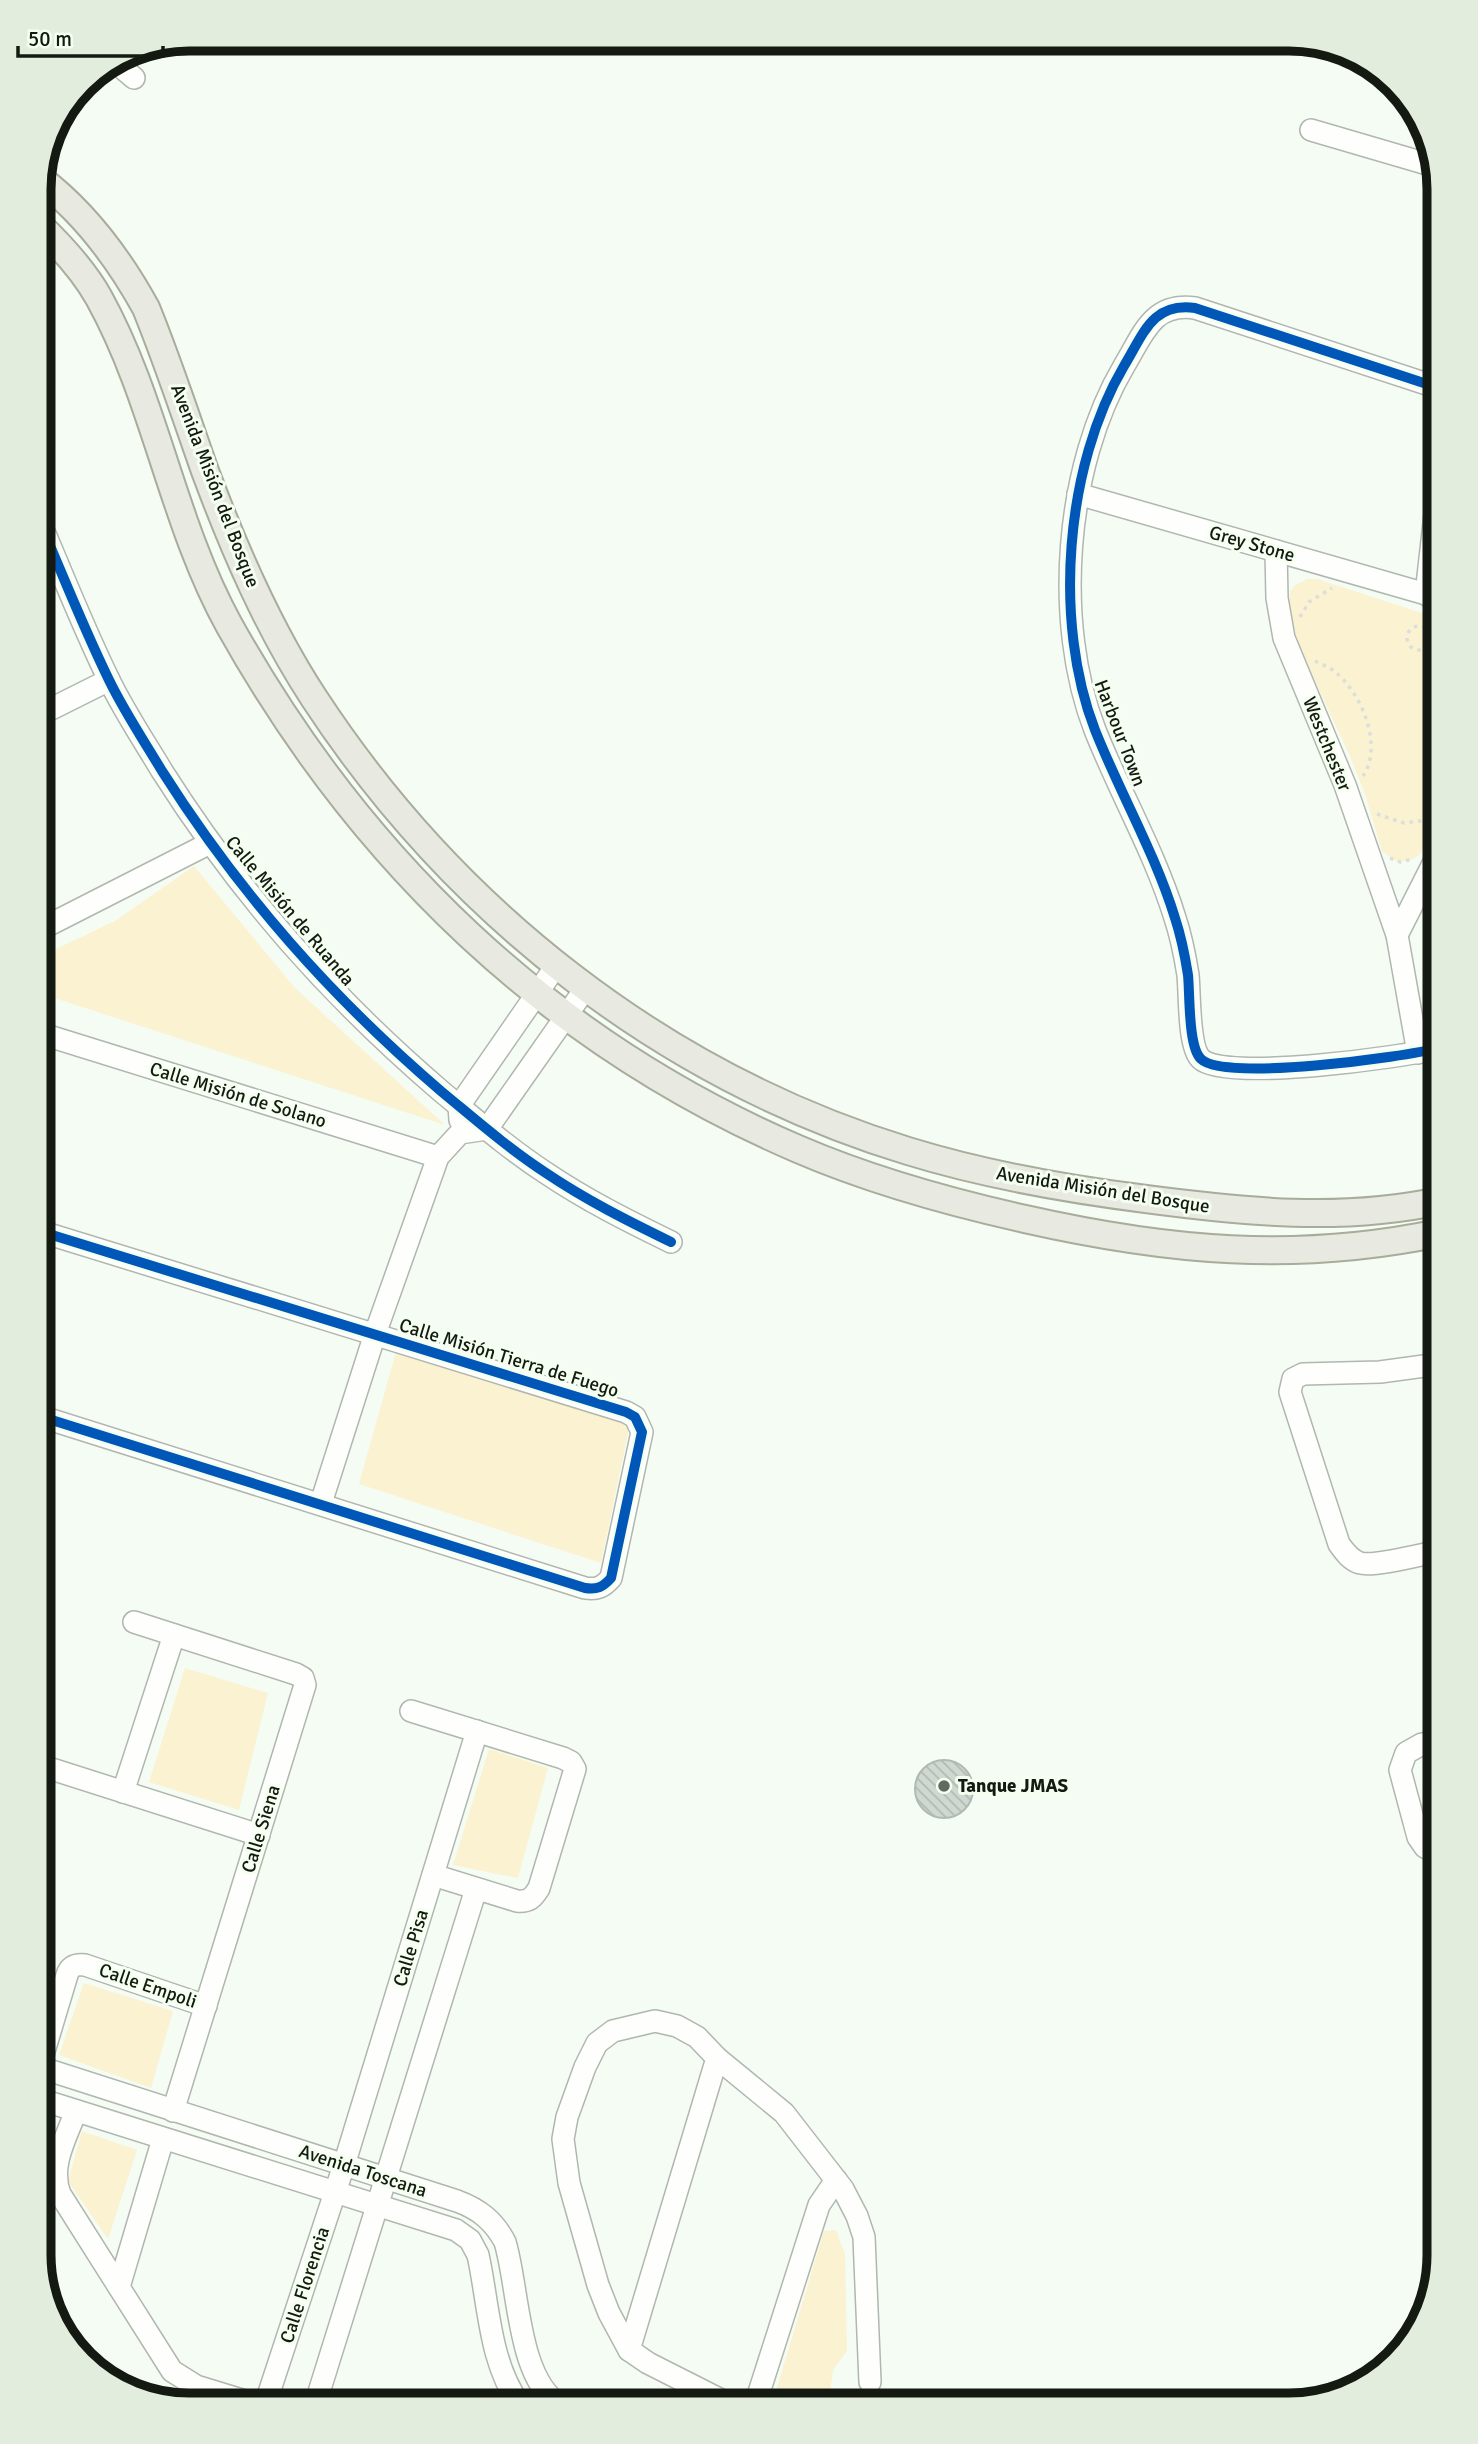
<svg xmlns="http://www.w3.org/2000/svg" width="1478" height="2444" viewBox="0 0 1478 2444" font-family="Signika,sans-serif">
  <defs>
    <pattern id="building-back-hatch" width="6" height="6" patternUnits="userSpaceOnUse" patternTransform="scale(1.75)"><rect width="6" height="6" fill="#cfd8d1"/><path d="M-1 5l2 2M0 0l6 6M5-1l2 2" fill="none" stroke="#b1b9b2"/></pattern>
  </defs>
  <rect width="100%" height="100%" fill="#f5fcf4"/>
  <g fill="#faf2d1">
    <path d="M1307,579H1317L1431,616L1439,622V813L1420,854L1413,859L1400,862L1394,860L1382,851L1365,794L1349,754L1299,647L1290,609V592L1294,586Z"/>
    <path d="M194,866L295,988L445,1125L39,993V957L115,921Z"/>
    <path d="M399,1341L632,1414L601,1563L359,1484Z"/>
    <path d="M185,1668L268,1693L239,1810L149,1782Z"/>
    <path d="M489,1749L548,1768L518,1878L453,1865Z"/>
    <path d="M1439,1751V1804C1434,1786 1421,1765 1439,1751Z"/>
    <path d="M84,1983L173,2011L151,2088L59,2055Z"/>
    <path d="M82,2131L137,2150L108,2239L68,2181Z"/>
    <path d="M836,2230L845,2254L847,2351L833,2370L830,2393L826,2405H784L778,2403L776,2391L824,2231Z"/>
  </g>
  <circle fill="url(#building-back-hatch)" stroke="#b1b9b3" stroke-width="2" cx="944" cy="1789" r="29"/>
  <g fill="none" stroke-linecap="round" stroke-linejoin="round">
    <defs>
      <g id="minor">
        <path d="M114,61L134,78"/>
        <path d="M1311,130L1434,166"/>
        <path d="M1078,494L1426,594L1439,604"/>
        <path d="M39,520C62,573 83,627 109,680C124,711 144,741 162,771C240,894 331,997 442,1092C476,1120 509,1149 546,1173C586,1200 628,1221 671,1242"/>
        <path d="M1276,551L1277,598L1284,638L1345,785L1397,935L1418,1053"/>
        <path d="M1426,594L1439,479"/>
        <path d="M39,715L109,680"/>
        <path d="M39,930L210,843"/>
        <path d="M1397,935L1439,852"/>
        <path d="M39,1033L438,1157"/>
        <path d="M1439,1048C1404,1057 1224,1082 1201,1059C1188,1047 1190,994 1188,975C1185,956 1181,936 1175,918C1155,853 1120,793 1095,730C1053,622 1065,466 1124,366C1143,335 1152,302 1195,308L1439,388"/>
        <path d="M460,1120L459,1106L556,966"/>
        <path d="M39,1416L585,1588C597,1590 603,1587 611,1578L642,1432L635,1417L626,1412L39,1231"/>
        <path d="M321,1503L375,1334L438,1157L460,1133L487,1129L585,989"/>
        <path d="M1439,1551C1423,1554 1374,1567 1360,1563C1350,1560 1344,1551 1339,1544L1290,1392L1293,1379L1303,1374L1380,1372L1439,1364"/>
        <path d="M134,1622L296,1674L303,1678L305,1685L173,2111"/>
        <path d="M411,1711L563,1758L571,1762L575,1769L539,1888C533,1898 529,1902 517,1901L433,1875"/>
        <path d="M39,1765L259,1835"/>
        <path d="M123,1792L174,1635"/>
        <path d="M1439,1854L1425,1847L1418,1837L1400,1770L1406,1753L1422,1744L1439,1741"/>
        <path d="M39,2067L457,2201C479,2209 494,2221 505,2242C519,2288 517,2378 560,2405"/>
        <path d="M39,2068L67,1975C70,1966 75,1964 85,1965L206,2006"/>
        <path d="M39,2099L456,2230L470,2240L478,2255C489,2305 489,2362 520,2405"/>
        <path d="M76,2111C66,2138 49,2166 60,2194L172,2371L196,2386L258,2405"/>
        <path d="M119,2287L163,2139"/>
        <path d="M629,2350L717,2058"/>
        <path d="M265,2405L344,2165L477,1731"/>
        <path d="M315,2405L476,1889"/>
        <path d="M731,2405L648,2363L629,2350L609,2313L598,2285L569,2183L563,2139L567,2117L585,2067L597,2043L613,2031L655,2021L677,2026L697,2037L717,2058L784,2113L843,2189L857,2216L864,2237L870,2382"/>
        <path d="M755,2405L819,2205L836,2180"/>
      </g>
      <g id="major">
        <path d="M39,178C84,212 119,259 146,308C168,362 186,417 205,471C234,549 268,628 314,698C454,912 663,1076 908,1151C986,1175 1066,1189 1146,1199C1244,1212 1342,1222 1439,1201"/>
        <path d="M39,225C61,246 84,271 99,298C156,401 172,522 229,625C360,860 549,1042 798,1149C870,1180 949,1202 1025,1219C1167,1251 1295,1263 1439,1233"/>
      </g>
    </defs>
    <use href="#minor" stroke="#b0b7af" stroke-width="24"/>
    <use href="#major" stroke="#a8ac9a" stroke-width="30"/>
    <g stroke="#dcdedb" stroke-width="3.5" stroke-dasharray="3.5 5" stroke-linecap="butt">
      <path d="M1300,617L1309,602L1332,588"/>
      <circle cx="1419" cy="638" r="12"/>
      <path d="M1315,661C1321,664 1329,667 1334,671C1361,692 1384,745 1363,776"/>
      <path d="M1439,715C1423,698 1420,674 1439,658"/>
      <path d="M1439,788C1430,776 1433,755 1439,742"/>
      <path d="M1377,814L1404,823L1436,819"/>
      <path d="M1428,836L1439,813"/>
      <path d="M1390,858L1400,862L1413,859"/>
      <path d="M1430,1763L1429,1769L1439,1804"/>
      <path d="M1431,1809L1439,1807"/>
    </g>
    <use href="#minor" stroke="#fefffd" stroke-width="21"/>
    <use href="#major" stroke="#e8e9e0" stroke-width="26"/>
    <defs>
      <g id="cycleway">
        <path d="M39,520C62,573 83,627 109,680C124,711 144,741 162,771C240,894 331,997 442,1092C476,1120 509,1149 546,1173C586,1200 628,1221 671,1242"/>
        <path d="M1439,1048C1404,1057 1224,1082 1201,1059C1188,1047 1190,994 1188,975C1185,956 1181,936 1175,918C1155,853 1120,793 1095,730C1053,622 1065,466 1124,366C1143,335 1152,302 1195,308L1439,388"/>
        <path d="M39,1416L585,1588C597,1590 603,1587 611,1578L642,1432L635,1417L626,1412L39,1231"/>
      </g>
    </defs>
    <use href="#cycleway" stroke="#f4fff0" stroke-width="15"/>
    <use href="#cycleway" stroke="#0057b8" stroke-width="10"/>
  </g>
  <circle fill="#636960" stroke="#f4fff0" stroke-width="2.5" cx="944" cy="1786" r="7"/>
  <g text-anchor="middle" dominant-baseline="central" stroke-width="6" stroke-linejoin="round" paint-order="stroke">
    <g font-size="19" fill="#141a11" stroke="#f4fff0">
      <text transform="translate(215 486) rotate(69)">Avenida Misión del Bosque</text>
      <text transform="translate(1252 544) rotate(16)">Grey Stone</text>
      <text transform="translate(1120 733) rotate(69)">Harbour Town</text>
      <text transform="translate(1327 744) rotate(68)">Westchester</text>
      <text transform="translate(290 911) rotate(50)">Calle Misión de Ruanda</text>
      <text transform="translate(238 1095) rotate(17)">Calle Misión de Solano</text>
      <text transform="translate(1103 1190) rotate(9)">Avenida Misión del Bosque</text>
      <text transform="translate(509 1358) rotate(17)">Calle Misión Tierra de Fuego</text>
      <text transform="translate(261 1829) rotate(-73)">Calle Siena</text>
      <text transform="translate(411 1948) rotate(-73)">Calle Pisa</text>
      <text transform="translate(148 1986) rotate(19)">Calle Empoli</text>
      <text transform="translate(363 2171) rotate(18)">Avenida Toscana</text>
      <text transform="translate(305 2285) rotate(-72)">Calle Florencia</text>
    </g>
    <g font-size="19" font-weight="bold" fill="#141a11" stroke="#f4fff0" text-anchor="start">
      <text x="958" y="1786">Tanque JMAS</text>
    </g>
  </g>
  <path d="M0 0H1478V2444H0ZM189 51H1289A138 138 0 0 1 1427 189V2255A138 138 0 0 1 1289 2393H189A138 138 0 0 1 51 2255V189A138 138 0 0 1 189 51Z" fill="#e2edde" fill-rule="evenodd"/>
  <path fill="none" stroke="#141a11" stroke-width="9" d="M189 51H1289A138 138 0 0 1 1427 189V2255A138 138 0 0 1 1289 2393H189A138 138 0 0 1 51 2255V189A138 138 0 0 1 189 51Z"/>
  <path d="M18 46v10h145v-10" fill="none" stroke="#141a11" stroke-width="3.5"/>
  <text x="28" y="46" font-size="21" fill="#141a11" stroke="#f4fff0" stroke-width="5" paint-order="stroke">50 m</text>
</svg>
